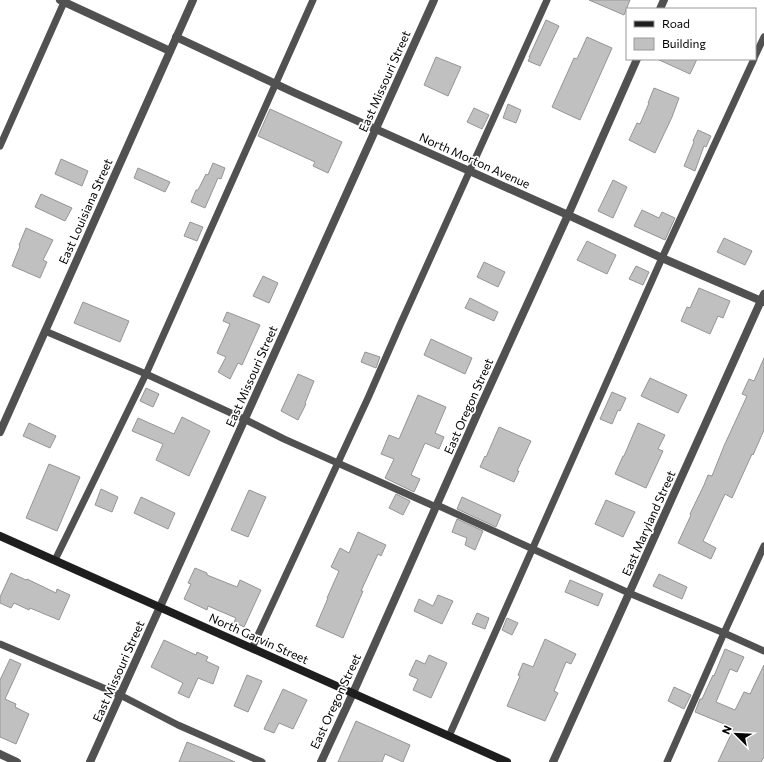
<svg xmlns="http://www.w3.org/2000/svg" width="764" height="762" viewBox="0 0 764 762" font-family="Commissioner,sans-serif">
  <rect width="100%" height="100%" fill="#fff"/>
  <g fill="#c0c0c0" stroke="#959595">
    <path d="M589,0H630L624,15Z"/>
    <path d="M546,20L559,26L540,66L528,61L530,57H529Z"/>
    <path d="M587,37L612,48L580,120L552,107L574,58L577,59Z"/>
    <path d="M436,57L461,67L448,96L424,85Z"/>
    <path d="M657,59H697L690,74Z"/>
    <path d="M654,88L679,98L672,117L655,153L629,140L637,123L640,124L649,103H648Z"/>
    <path d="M508,104L521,110L516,123L503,118Z"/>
    <path d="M474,108L489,115L482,129L467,122Z"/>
    <path d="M270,109L342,142L328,173L313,166L315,162L258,136Z"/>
    <path d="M698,130L711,136L706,147L704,146L695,171L684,166L694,142L693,141Z"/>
    <path d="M61,159L88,171L82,186L55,174Z"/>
    <path d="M213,163L225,168L221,179L218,178L205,208L191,202L196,190H198L206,174L208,175Z"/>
    <path d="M138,168L170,182L165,192L134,178Z"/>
    <path d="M613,180L627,187L613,218L598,211Z"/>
    <path d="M41,194L72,208L65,221L35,207Z"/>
    <path d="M642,210L659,218L662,212L675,218L665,240L634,226Z"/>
    <path d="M190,222L203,227L197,241L184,236Z"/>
    <path d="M26,228L53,240L43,260L47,262L40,278L12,266L20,246L19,245Z"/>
    <path d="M724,238L752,251L745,265L717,252Z"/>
    <path d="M587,241L616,255L607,274L577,260Z"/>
    <path d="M484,262L505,272L498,287L477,277Z"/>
    <path d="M636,266L649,272L643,285L629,279Z"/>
    <path d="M263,276L278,283L269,303L253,296Z"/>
    <path d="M699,288L730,301L723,318L718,316L710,334L681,321L687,307L690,308Z"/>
    <path d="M470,298L498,312L494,321L465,308Z"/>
    <path d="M83,302L129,321L120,342L74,323Z"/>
    <path d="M227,312L260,325L242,365L238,363L230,379L218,372L226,357L217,353L230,324L223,321Z"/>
    <path d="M431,339L472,358L465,374L424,355Z"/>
    <path d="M365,352L380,357L376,368L361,362Z"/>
    <path d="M764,358V430L753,455L752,454L732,498L725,494L703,541L716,548L711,559L678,543L691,515L690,514L704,485L708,475L712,476L724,446L747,396L742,394L749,379L754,381Z"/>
    <path d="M298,374L314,381L305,403L306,404L298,420L281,411Z"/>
    <path d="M650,378L687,395L678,413L641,396Z"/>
    <path d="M146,388L159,394L153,407L140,401Z"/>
    <path d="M612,392L626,398L620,411L618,410L612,424L600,419Z"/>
    <path d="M418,395L446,407L435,433L444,437L439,449L425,443L411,475L420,479L414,492L385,478L394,459L381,454L389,435L399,439Z"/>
    <path d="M182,417L210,431L189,476L156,460L163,444L132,431L138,418L174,434Z"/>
    <path d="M29,423L56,436L50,448L23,436Z"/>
    <path d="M638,423L665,435L658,449L663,451L646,488L615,474L623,456H624Z"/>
    <path d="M499,427L531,441L517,471H519L514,482L480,467L485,456L486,457Z"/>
    <path d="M49,464L80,477L57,531L26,518Z"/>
    <path d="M101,489L118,497L112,512L95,505Z"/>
    <path d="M249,490L266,497L248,537L231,530Z"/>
    <path d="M396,494L410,501L403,515L389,508Z"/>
    <path d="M141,497L175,513L168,529L134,513Z"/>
    <path d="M462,497L501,515L496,527L457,509Z"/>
    <path d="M606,500L635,512L623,537L595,524Z"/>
    <path d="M457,519L483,531L475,550L465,545L467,538L452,532Z"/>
    <path d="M358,532L386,545L381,556L378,554L361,591H363L343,638L316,626L328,598H327L339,571L331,567L340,548L349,553Z"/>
    <path d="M195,568L207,573V575L237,587L240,580L261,590L244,627L234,622L236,618L208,606L207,610L184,599L191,584L188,583Z"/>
    <path d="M11,573L26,580L27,579L56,593L57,589L70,595L59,620L30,608L29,610L14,603L11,608L0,603V597Z"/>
    <path d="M659,574L687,587L682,599L653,586Z"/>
    <path d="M570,580L603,594L598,606L565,592Z"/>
    <path d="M438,595L453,601L442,624L414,611L419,599L433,606Z"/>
    <path d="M477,613L489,618L485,629L472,624Z"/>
    <path d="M507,618L518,623L512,635L502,630Z"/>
    <path d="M545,639L576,654L571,664L566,662L554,691L558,693L545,721L507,706L520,676L518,675L523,663L533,667Z"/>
    <path d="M164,640L196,655L197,652L208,657L206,661L219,667L213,684L198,678L189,698L178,693L183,683L151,667Z"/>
    <path d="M725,649L744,657L737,672L730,669L716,702L735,710L744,692L750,694L764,665V757L761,762H718L734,728L695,712L700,699H702L713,675L714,676Z"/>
    <path d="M429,655L447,663L431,698L413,690L418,679L409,675L416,660L425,664Z"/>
    <path d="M10,659L21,664L5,699L16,704L15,707L29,714L16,744L0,737V680Z"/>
    <path d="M247,675L262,681L248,712L234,706Z"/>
    <path d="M674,687L691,695L684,709L668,701Z"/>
    <path d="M283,689L307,700L293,729L279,723L274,733L264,729Z"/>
    <path d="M356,721L410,745L403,762L385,754L382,762H338Z"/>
    <path d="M187,742L202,748L235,762H179Z"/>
  </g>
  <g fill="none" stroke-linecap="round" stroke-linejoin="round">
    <g stroke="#515151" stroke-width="7">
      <path d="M755,56L764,37"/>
      <path d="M0,146L65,0"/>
      <path d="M45,331L146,374L244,419L284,439L436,507"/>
      <path d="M437,505L629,593L724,633L764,651"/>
      <path d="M55,560L146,374L313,0"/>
      <path d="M0,644L120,695L178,725L262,762"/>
      <path d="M252,648L368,398L400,325L547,0"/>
      <path d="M449,736L662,258L754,59"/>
      <path d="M667,762L724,633L764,546"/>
    </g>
    <g stroke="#515151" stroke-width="8">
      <path d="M60,0L170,51"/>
      <path d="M660,9L664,0"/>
      <path d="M176,37L295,93L568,215L662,258L764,302"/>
      <path d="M0,432L193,0"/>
      <path d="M0,754L17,762"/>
      <path d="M90,762L434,0"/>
      <path d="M321,762L353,693L479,410L568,215L637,59"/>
      <path d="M553,762L764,294"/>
    </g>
    <path stroke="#1e1e1e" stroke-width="8" d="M0,536L507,762"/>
  </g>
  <g text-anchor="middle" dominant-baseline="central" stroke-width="3.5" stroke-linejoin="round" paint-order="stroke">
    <g font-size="12" fill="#000" stroke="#fff">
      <text transform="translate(384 81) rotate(-66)">East Missouri Street</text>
      <text transform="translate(475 160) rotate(24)">North Morton Avenue</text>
      <text transform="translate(85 211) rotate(-66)">East Louisiana Street</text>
      <text transform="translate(251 376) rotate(-66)">East Missouri Street</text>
      <text transform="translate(468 406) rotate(-66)">East Oregon Street</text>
      <text transform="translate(648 523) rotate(-66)">East Maryland Street</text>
      <text transform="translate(259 638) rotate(24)">North Garvin Street</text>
      <text transform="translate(118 671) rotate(-66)">East Missouri Street</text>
      <text transform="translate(335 701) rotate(-65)">East Oregon Street</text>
    </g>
  </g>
  <rect x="626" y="8" width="130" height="52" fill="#ffffff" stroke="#999999"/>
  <rect x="634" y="21" width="20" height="6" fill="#1e1e1e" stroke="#999999"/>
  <text x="662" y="28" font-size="12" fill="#000000">Road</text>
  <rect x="634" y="38" width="20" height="12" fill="#c0c0c0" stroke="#999999"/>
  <text x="662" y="48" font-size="12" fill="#000000">Building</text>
  <g transform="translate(736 734) rotate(294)" stroke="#ffffff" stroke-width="3" paint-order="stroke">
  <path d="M0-3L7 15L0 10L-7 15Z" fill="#000000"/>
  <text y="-6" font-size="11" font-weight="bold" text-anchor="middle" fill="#000000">N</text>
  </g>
</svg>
